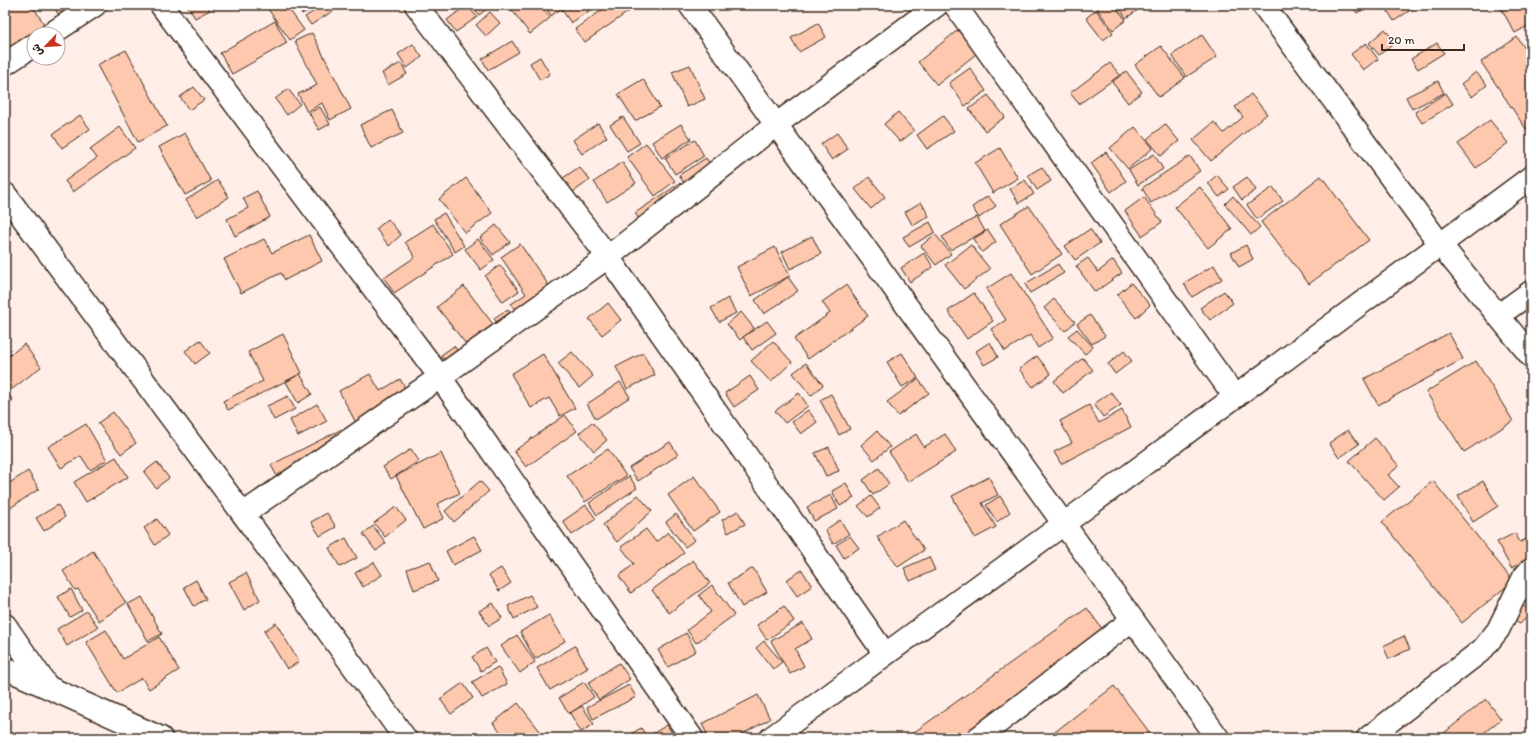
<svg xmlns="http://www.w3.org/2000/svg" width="1536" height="743" viewBox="0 0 1536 743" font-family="Itim,'Playpen Sans Arabic',sans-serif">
  <rect width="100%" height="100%" fill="#feeee7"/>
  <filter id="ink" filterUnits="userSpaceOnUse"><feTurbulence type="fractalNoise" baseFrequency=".025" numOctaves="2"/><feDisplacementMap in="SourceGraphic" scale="8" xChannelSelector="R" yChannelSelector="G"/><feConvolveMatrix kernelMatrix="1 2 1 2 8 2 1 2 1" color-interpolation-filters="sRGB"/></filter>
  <g filter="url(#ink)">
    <g fill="#fdc8ae" stroke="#3b2a1e">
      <path d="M5,5H32L46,27L9,52L5,46Z"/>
      <path d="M53,5H74L58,14Z"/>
      <path d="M187,5H207L210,10L195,18Z"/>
      <path d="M265,5H286L304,30L290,40Z"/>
      <path d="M297,5H319L302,14Z"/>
      <path d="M323,5H342L311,25L305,17Z"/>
      <path d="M467,5L477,17L456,32L447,20Z"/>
      <path d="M472,5H492L479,15Z"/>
      <path d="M508,5H540L550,18L530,34Z"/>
      <path d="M544,5H560L562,8L551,16Z"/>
      <path d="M568,5H584L589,11L571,23L562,10Z"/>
      <path d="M609,5H638L585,42L575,29Z"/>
      <path d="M1103,5H1114L1126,20L1113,30L1097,9Z"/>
      <path d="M1118,5H1134L1138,10L1126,18Z"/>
      <path d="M1352,5H1370L1357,13Z"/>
      <path d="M1384,5H1418L1394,21Z"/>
      <path d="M1499,5H1531V24L1515,33Z"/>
      <path d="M1096,10L1113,33L1103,40L1086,18Z"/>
      <path d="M490,12L500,23L486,36L476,25Z"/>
      <path d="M275,21L287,43L232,74L220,53Z"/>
      <path d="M818,23L826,37L799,52L791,38Z"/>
      <path d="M1385,29L1395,43L1379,55L1369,43Z"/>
      <path d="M958,30L976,54L937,85L918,62Z"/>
      <path d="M312,33L351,109L330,120L322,103L307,112L298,94L317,85L295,41Z"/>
      <path d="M1202,35L1217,57L1186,77L1172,55Z"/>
      <path d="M1517,37L1531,57V125L1526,129L1481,62Z"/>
      <path d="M512,41L519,52L488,70L482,59Z"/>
      <path d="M1366,43L1378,59L1363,70L1351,54Z"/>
      <path d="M1437,43L1444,53L1418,69L1411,59Z"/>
      <path d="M413,44L422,57L407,68L398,54Z"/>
      <path d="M1161,46L1185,78L1159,97L1135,65Z"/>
      <path d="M126,50L167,126L138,142L97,65Z"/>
      <path d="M540,57L550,74L540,80L530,63Z"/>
      <path d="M401,63L407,74L388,85L382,73Z"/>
      <path d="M1110,63L1120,75L1079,104L1070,93Z"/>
      <path d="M690,65L705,99L687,107L672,72Z"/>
      <path d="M970,68L986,91L965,106L949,83Z"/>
      <path d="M1126,71L1142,92L1128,103L1112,82Z"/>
      <path d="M1476,72L1487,85L1472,97L1461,84Z"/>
      <path d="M643,79L660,107L635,121L618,94Z"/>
      <path d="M1438,81L1444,93L1412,109L1406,97Z"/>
      <path d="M194,87L204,100L189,110L180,97Z"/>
      <path d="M288,89L300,104L287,115L275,99Z"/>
      <path d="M1446,93L1453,104L1422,123L1415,112Z"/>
      <path d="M1251,94L1267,114L1211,161L1193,140L1214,122L1224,133L1243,117L1235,107Z"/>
      <path d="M988,95L1005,117L985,131L969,109Z"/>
      <path d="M320,107L330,124L319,130L309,113Z"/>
      <path d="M392,110L403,133L371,148L360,125Z"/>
      <path d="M898,112L914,131L900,142L884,124Z"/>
      <path d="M80,115L90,129L62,148L53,134Z"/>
      <path d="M943,116L954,131L927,149L917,135Z"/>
      <path d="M623,117L640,143L627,151L610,125Z"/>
      <path d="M1490,120L1508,143L1476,168L1458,144Z"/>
      <path d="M598,123L607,137L582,154L573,140Z"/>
      <path d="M681,124L691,139L662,158L652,142Z"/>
      <path d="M1165,124L1179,141L1161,156L1147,139Z"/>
      <path d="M120,127L135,148L73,192L65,181L97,158L90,149Z"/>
      <path d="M1135,127L1153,148L1128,169L1110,148Z"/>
      <path d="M185,133L211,181L185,195L159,147Z"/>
      <path d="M837,133L848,149L832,160L821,144Z"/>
      <path d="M695,140L704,156L675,174L665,158Z"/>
      <path d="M646,143L675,181L655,196L627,157Z"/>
      <path d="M1000,148L1018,178L993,193L975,163Z"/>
      <path d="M1106,152L1126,181L1111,192L1091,163Z"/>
      <path d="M1154,154L1163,169L1138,185L1129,170Z"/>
      <path d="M1190,156L1200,171L1151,203L1142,188Z"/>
      <path d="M706,158L717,175L690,193L679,175Z"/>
      <path d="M622,162L636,183L607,202L594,182Z"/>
      <path d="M579,167L590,180L573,192L563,178Z"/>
      <path d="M1042,167L1051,181L1037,190L1028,175Z"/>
      <path d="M1217,175L1229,189L1219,197L1208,183Z"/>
      <path d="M1321,176L1369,240L1309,284L1261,222Z"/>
      <path d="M869,177L885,197L871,209L855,189Z"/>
      <path d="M1247,177L1256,190L1242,200L1233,187Z"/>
      <path d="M466,178L492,213L465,233L439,199Z"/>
      <path d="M218,180L229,197L197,217L186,200Z"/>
      <path d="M1025,180L1034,194L1019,203L1010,189Z"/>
      <path d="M680,183L690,197L645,228L635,213Z"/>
      <path d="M1200,187L1232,229L1208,248L1175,207Z"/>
      <path d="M1273,187L1283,201L1257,219L1247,205Z"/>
      <path d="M257,191L270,217L235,236L227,219L248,208L243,198Z"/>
      <path d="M988,196L996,206L979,218L972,207Z"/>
      <path d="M1233,196L1260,227L1251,235L1225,204Z"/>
      <path d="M1144,197L1162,222L1142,236L1125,211Z"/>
      <path d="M921,202L929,216L913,226L905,212Z"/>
      <path d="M1029,206L1062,254L1032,274L1000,224Z"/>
      <path d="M444,213L464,246L455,252L434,219Z"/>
      <path d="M977,217L985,231L950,250L942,237Z"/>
      <path d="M388,219L401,235L389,246L376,229Z"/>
      <path d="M930,222L935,232L909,247L903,237Z"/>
      <path d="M433,224L453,254L394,293L384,278L415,257L405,242Z"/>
      <path d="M496,225L510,242L493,255L480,238Z"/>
      <path d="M1090,229L1100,243L1075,260L1065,246Z"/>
      <path d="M988,230L996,242L982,252L973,239Z"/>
      <path d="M935,234L951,254L936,265L921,246Z"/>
      <path d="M309,235L322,261L285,280L281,273L241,293L224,259L264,239L272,253Z"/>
      <path d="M812,236L821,254L790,269L782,252Z"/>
      <path d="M478,239L494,260L481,270L465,249Z"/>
      <path d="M520,244L552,290L518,314L511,304L526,294L501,257Z"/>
      <path d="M971,245L990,269L964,289L945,265Z"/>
      <path d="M1246,245L1253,259L1239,267L1231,253Z"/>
      <path d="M775,247L790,276L751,296L737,267Z"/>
      <path d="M924,253L933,267L910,282L901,268Z"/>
      <path d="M1088,258L1098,272L1113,260L1122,273L1095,292L1076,266Z"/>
      <path d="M1058,264L1064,273L1030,293L1025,284Z"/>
      <path d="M500,265L519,291L503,302L485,276Z"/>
      <path d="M1214,265L1222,279L1192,297L1184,283Z"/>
      <path d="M1011,273L1053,338L1038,348L1030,335L1005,351L991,329L1006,320L986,289Z"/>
      <path d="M788,277L798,291L764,314L755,300Z"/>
      <path d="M1131,283L1150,305L1136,318L1117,295Z"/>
      <path d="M846,285L868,316L808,359L794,339L830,313L822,302Z"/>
      <path d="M464,286L499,332L473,353L437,307Z"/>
      <path d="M1224,291L1233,303L1210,320L1200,308Z"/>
      <path d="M974,293L993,321L967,339L948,311Z"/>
      <path d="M728,298L736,313L719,322L711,308Z"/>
      <path d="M1054,299L1075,322L1065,331L1044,308Z"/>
      <path d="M608,303L621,320L602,335L589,319Z"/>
      <path d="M508,309L516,324L502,332L494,318Z"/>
      <path d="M741,312L754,328L740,340L727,324Z"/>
      <path d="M1090,315L1105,336L1092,344L1077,324Z"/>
      <path d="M767,321L776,333L752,350L743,337Z"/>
      <path d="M1077,329L1093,347L1085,354L1068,336Z"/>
      <path d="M1449,333L1463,359L1378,405L1364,379Z"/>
      <path d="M283,334L302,373L228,410L223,401L263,381L248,352Z"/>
      <path d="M200,340L210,353L195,364L185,351Z"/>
      <path d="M773,341L792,362L771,382L751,361Z"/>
      <path d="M990,342L998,357L984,365L976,351Z"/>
      <path d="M24,344L41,367L7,393L13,400L5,406V359Z"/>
      <path d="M454,346L466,362L452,371L441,355Z"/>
      <path d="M1124,351L1132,361L1115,374L1108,364Z"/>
      <path d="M572,352L593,376L579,388L558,363Z"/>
      <path d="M643,353L655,375L627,389L616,367Z"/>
      <path d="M902,353L918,378L902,387L887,362Z"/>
      <path d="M543,354L575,408L560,416L549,398L531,408L511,374Z"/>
      <path d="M1037,356L1051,374L1033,387L1019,369Z"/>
      <path d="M1083,358L1093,370L1063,393L1054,381Z"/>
      <path d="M1476,361L1513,421L1464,452L1426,392Z"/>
      <path d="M806,363L823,385L811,396L793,373Z"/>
      <path d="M300,374L312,394L298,403L286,382Z"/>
      <path d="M370,374L380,391L400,379L414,403L361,432L339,391Z"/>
      <path d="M750,376L759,390L734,407L725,393Z"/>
      <path d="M918,379L929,393L898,416L887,402Z"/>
      <path d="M620,382L630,397L596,419L587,404Z"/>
      <path d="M1111,392L1121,405L1103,417L1094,404Z"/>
      <path d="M799,393L808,406L785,423L775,411Z"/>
      <path d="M831,394L850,429L839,435L820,400Z"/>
      <path d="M288,396L295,409L274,420L267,406Z"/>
      <path d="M317,404L327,421L298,436L290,420Z"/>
      <path d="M1089,405L1099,423L1122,410L1131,427L1061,464L1054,452L1072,443L1060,421Z"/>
      <path d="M808,410L817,422L801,434L792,422Z"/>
      <path d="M113,412L136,443L121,454L98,423Z"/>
      <path d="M565,415L577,431L526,467L514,451Z"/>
      <path d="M592,422L607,440L594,451L579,433Z"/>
      <path d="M86,424L107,460L90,470L81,456L61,468L48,447Z"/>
      <path d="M342,429L352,448L281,484L271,465Z"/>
      <path d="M1348,430L1359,444L1339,458L1329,443Z"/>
      <path d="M877,431L890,447L874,460L861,445Z"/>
      <path d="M916,434L924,447L945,434L956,452L908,482L889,452Z"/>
      <path d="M1375,438L1399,466L1388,475L1399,487L1384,500L1349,461Z"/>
      <path d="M670,442L678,455L638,481L629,468Z"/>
      <path d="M829,447L839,471L826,476L815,453Z"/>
      <path d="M411,449L419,461L391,479L383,467Z"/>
      <path d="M608,449L626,476L585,502L567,476Z"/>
      <path d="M441,453L460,493L437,504L444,518L423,529L396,476Z"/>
      <path d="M116,457L128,477L86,502L74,482Z"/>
      <path d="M157,462L169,478L156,488L144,472Z"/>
      <path d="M879,468L889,484L873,495L863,480Z"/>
      <path d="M28,471L39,489L10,508L5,500V486Z"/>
      <path d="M629,476L637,488L597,515L589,503Z"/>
      <path d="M694,476L720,512L693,531L668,495Z"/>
      <path d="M989,477L998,495L982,503L996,527L975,538L952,496Z"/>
      <path d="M480,481L489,491L454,522L445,511Z"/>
      <path d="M1433,481L1513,581L1462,623L1382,522Z"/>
      <path d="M1483,481L1498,506L1473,522L1458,496Z"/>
      <path d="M846,483L854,498L840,506L832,491Z"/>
      <path d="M638,495L652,511L617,542L603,525Z"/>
      <path d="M831,495L838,509L814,521L807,507Z"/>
      <path d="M871,496L880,508L868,517L858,506Z"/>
      <path d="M1000,496L1010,512L997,522L986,505Z"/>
      <path d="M58,505L65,517L44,531L36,518Z"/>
      <path d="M586,505L596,519L572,535L563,521Z"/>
      <path d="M396,507L406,520L385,537L374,523Z"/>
      <path d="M738,511L745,524L728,533L722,520Z"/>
      <path d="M327,513L336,527L320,536L311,522Z"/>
      <path d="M676,514L695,540L685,547L666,522Z"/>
      <path d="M157,519L168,535L155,545L144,528Z"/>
      <path d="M840,520L849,534L833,544L825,530Z"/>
      <path d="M903,520L924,550L898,567L877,537Z"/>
      <path d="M373,526L386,543L376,551L363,534Z"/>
      <path d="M646,529L656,542L668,532L684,553L631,593L619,576L634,564L621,547Z"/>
      <path d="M1515,533L1520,542L1531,537V558L1511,568L1497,542Z"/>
      <path d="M474,536L482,550L453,565L446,551Z"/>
      <path d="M850,536L859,548L844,558L836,545Z"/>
      <path d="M346,538L357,558L340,567L329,548Z"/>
      <path d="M93,551L126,603L99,621L78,589L75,590L63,571Z"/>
      <path d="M929,557L935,570L910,581L904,568Z"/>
      <path d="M693,560L710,583L669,613L652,590Z"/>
      <path d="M430,561L438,581L414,590L407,569Z"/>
      <path d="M374,562L382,575L363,587L355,573Z"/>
      <path d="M501,568L511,583L499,591L489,575Z"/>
      <path d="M753,568L767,592L742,607L728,583Z"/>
      <path d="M802,570L812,586L797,596L786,580Z"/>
      <path d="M246,573L260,600L244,610L229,582Z"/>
      <path d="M196,580L206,599L194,606L184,587Z"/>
      <path d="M712,585L734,615L696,643L687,630L711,612L699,595Z"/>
      <path d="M71,589L82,610L70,617L58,597Z"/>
      <path d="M530,595L537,607L514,619L508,606Z"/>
      <path d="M142,597L162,634L148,641L128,604Z"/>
      <path d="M1518,600L1531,613L1520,624L1507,611Z"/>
      <path d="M493,603L502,618L489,626L479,611Z"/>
      <path d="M784,606L794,621L767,640L757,625Z"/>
      <path d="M1087,608L1108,637L968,738H906Z"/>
      <path d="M87,611L98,627L67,646L57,629Z"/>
      <path d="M549,615L565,641L535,659L520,632Z"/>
      <path d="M276,623L299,662L287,669L264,631Z"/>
      <path d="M803,623L812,639L795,649L804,666L790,674L771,641Z"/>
      <path d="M106,630L123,659L159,637L179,670L149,689L142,678L117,693L86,642Z"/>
      <path d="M686,633L696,651L668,667L658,650Z"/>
      <path d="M517,635L535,662L520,673L501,646Z"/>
      <path d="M1404,636L1410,649L1389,659L1383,646Z"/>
      <path d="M764,641L782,662L773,669L756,648Z"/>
      <path d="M575,646L588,668L550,690L537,668Z"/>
      <path d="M486,648L495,662L481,671L472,657Z"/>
      <path d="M619,663L630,679L599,700L588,683Z"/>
      <path d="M498,667L507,684L482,698L472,682Z"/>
      <path d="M584,682L594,697L569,714L559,698Z"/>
      <path d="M463,683L473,698L451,714L440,699Z"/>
      <path d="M629,685L636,697L593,719L587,707Z"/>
      <path d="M1114,686L1154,738H1053L1051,735Z"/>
      <path d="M758,695L770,719L735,738H709L702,724Z"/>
      <path d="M1486,699L1501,719L1478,738H1448L1444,733Z"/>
      <path d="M518,703L540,731L531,738H505L493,723Z"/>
      <path d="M582,706L594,724L581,732L570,713Z"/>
      <path d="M667,725L675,738H624L641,728L647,737Z"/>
    </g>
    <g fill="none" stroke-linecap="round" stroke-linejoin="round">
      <defs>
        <g id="street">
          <path d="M161,5L440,377L692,738"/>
          <path d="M416,5L608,257L885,654"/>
          <path d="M690,5L1218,738"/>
          <path d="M955,5L1235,397"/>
          <path d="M1263,5L1440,244L1531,356"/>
          <path d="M51,34L95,5"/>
          <path d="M5,64L34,45"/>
          <path d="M1499,315L1531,292"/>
          <path d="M243,514L440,377L608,257L777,124L937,5"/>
          <path d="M5,625L47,686"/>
          <path d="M5,668L161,738"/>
          <path d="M978,738L1132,620"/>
          <path d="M1368,738L1482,650L1498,630L1524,577L1531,569"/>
        </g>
        <g id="secondary">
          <path d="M5,194L243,514L405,738"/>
          <path d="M771,738L1065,523L1531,177"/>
        </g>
      </defs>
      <use href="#street" stroke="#3b2a1e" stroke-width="25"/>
      <use href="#secondary" stroke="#3b2a1e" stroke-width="25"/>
      <use href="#street" stroke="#fff" stroke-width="22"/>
      <use href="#secondary" stroke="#fff" stroke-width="22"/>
    </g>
  </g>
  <rect width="1536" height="743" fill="none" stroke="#fff" stroke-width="20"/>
  <rect x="10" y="10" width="1516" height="723" fill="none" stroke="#3b2a1e" stroke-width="1.5" filter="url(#ink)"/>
  <g transform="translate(46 46) rotate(245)"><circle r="19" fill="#ffffff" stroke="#b1aaa5"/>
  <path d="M0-3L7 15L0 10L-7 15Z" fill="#c8321e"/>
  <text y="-6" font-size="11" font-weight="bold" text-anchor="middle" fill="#3b2a1e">ش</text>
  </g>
  <path d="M1382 44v6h82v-6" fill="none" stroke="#3b2a1e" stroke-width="2"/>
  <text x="1388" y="44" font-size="12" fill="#3b2a1e" stroke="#ffffff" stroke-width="3" paint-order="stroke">20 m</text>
</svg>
